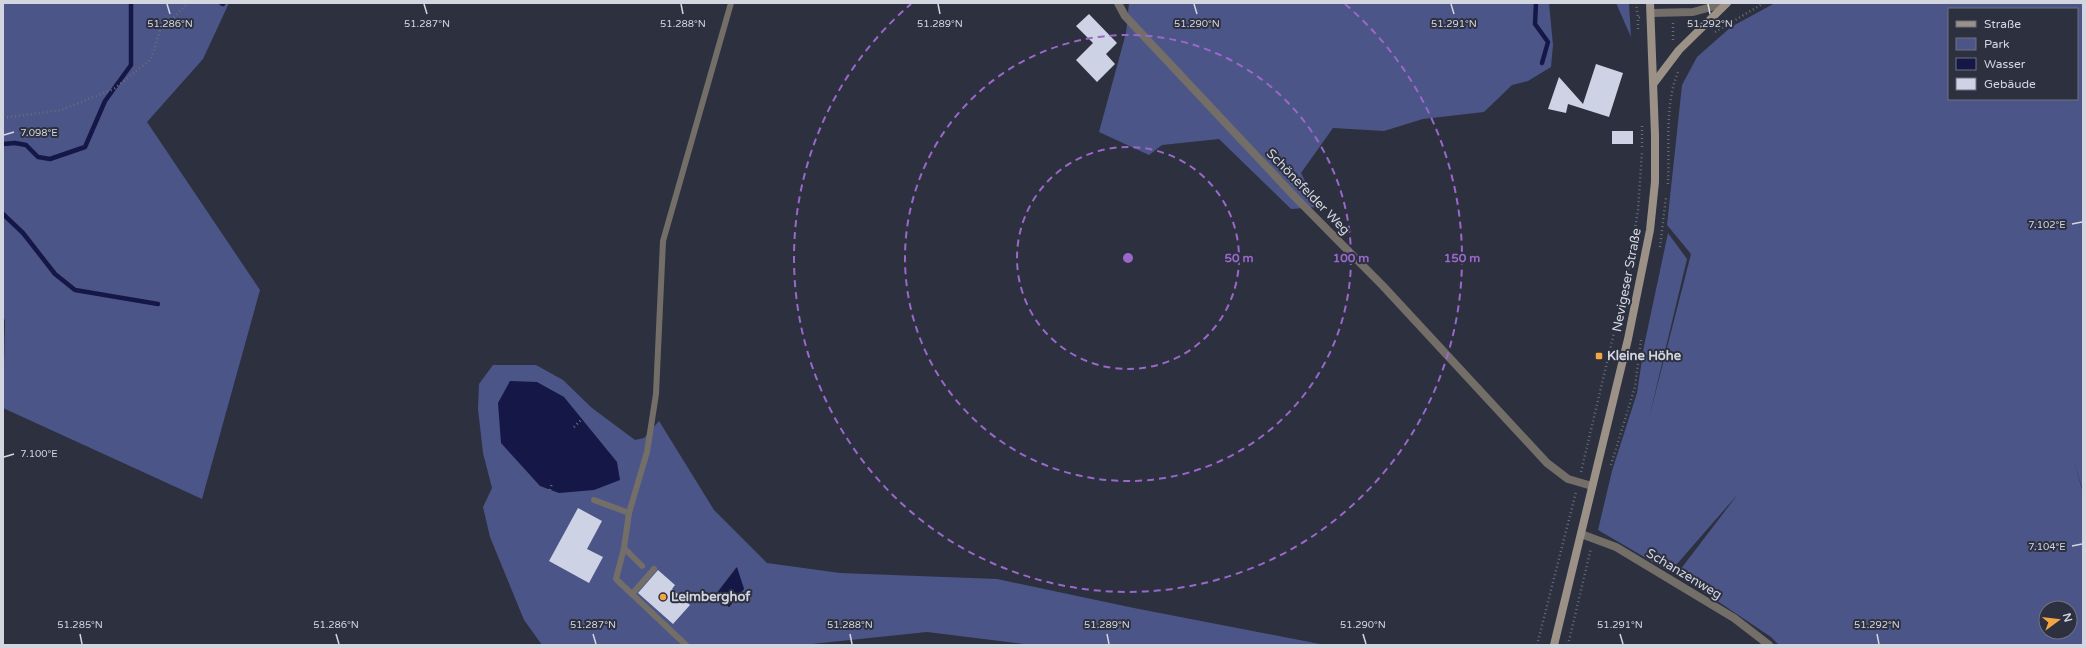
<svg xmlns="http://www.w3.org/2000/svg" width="2086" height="648" viewBox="0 0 2086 648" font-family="'Varela Round',sans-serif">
  <rect width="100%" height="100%" fill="#2c303f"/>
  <g fill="#4c5587" fill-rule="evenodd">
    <path d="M3,3H229L203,59L147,122L260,290L202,499L3,408L5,320L3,318Z"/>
    <path d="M1129,3H1549L1553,45L1551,67L1528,81L1512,85L1484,112L1423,119L1384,131L1333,128L1301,173L1318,207L1291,209L1219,139L1162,145L1149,155L1099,132L1126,33Z"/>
    <path d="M1616,3H1629L1631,37Z"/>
    <path d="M1775,3H2083V491L2074,461L2083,493V645H1779L1771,637L1677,574L1738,494L1670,572L1598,530L1612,471L1637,393L1644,346L1668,233L1687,259L1649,418L1691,254L1667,225L1682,85L1697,57L1731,27ZM1949,9H2077V99H1949ZM2046,608H2070V632H2046Z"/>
    <path d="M493,365H536L563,380L592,408L635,440L644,438L659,421L714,510L767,563L840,573L997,579L1134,608L1325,645H1032L927,632L802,645H542L524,620L490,537L483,507L492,488L483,453L478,409L479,384ZM736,568L744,589L729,607L715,595Z"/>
  </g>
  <g fill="#151847">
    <path d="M510,381L537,382L564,397L617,462L620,480L594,490L559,493L540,486L501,443L498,403Z"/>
    <path d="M737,567L744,589L729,607L715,596Z"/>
  </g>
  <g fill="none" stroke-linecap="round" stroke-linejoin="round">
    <g stroke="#151847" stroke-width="4.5">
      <path d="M221,3L223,4"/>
      <path d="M1536,3L1535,24L1548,42L1542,63"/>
      <path d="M3,144L15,143L26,145L38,157L50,159L85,147L105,101L131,65V3"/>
      <path d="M3,214L23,233L55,274L75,290L158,304"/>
    </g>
  </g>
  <g fill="#cdd2e5">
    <path d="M1089,14L1117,43L1106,54L1115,64L1097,82L1076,60L1093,43L1076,26Z"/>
    <path d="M1596,64L1623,73L1609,117L1568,104L1566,113L1548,109L1559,77L1583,104Z"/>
    <rect x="1612" y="131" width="21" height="13"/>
    <path d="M578,508L602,521L587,549L603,557L589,583L549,561Z"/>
    <path d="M658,570L675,585L672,589L690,605L673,624L638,593Z"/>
  </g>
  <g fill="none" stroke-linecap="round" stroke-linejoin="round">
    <g stroke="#696c79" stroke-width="2.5" stroke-dasharray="1 3" stroke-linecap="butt">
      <path d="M1636,3L1638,18"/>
      <path d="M1673,23V40"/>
      <path d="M1638,29V18L1640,17"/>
      <path d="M1715,32L1764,3"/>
      <path d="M3,118L61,110L114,89L151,59L160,31L188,3"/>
      <path d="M1642,126V147"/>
      <path d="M1668,184C1670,148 1664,106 1678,72"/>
      <path d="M1660,247L1666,197"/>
      <path d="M574,427L582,419"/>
      <path d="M1611,465L1635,387L1641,340"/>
      <path d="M1581,472L1627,278L1638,210L1642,152"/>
      <path d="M550,490L552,483"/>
      <path d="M1537,645L1576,492"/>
      <path d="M1568,645L1591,548"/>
    </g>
    <g stroke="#746e68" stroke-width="6">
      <path d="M594,500L629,513"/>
      <path d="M624,548L642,566"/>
      <path d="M632,594L654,569"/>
      <path d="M686,645L616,579L624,548L629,513L647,452L656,394L663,241L731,3"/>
    </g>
    <g stroke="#746e68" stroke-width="8">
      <path d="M1118,3L1125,16L1295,197L1383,286L1547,463L1568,479L1592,486"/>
      <path d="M1651,13L1693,12L1726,3"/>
      <path d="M1581,534L1616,547L1734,618L1769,645"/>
    </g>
    <g stroke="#9b9187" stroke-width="8">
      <path d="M1654,83L1679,50L1727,3"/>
      <path d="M1554,645L1628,339L1650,230L1655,182V135L1650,3"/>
    </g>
  </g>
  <path fill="none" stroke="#d3d5df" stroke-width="1.5" d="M167,4L170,14M424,4L427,14M681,4L683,14M938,4L940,14M1194,4L1197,14M1451,4L1454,14M1708,4L1710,14M4,135L14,132M2072,224L2082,222M4,457L14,454M2072,546L2082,544M80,634L82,644M336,634L339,644M593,634L596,644M850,634L852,644M1107,634L1109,644M1363,634L1366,644M1620,634L1623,644M1877,634L1879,644"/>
  <g fill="none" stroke="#9a67ca" stroke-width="2" stroke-dasharray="7 5">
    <circle cx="1128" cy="258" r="111"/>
    <circle cx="1128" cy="258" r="223"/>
    <path d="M1345 4A334 334 0 1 1 911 4"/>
  </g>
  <g fill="#f2a541" stroke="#2c303f" stroke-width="1.5">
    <rect x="1595" y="352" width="8" height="8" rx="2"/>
    <circle cx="663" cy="597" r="4"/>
  </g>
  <g text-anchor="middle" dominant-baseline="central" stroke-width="4" stroke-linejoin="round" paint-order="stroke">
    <g font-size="13" fill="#d3d5df" stroke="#2c303f">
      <text transform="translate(1308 192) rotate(46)">Schönefelder Weg</text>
      <text transform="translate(1627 280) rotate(-79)">Nevigeser Straße</text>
      <text transform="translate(1684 574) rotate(31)">Schanzenweg</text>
    </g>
    <g font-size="13" font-weight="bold" fill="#d3d5df" stroke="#2c303f" text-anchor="start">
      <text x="1607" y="356">Kleine Höhe</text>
      <text x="671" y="597">Leimberghof</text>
    </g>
  </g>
  <g font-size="10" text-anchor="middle" fill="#d3d5df" stroke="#2c303f" stroke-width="4" stroke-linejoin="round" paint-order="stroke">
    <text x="170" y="27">51.286°N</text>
    <text x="427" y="27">51.287°N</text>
    <text x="683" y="27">51.288°N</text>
    <text x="940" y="27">51.289°N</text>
    <text x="1197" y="27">51.290°N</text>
    <text x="1454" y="27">51.291°N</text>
    <text x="1710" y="27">51.292°N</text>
    <text x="39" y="136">7.098°E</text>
    <text x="2047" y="228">7.102°E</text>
    <text x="39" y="457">7.100°E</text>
    <text x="2047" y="550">7.104°E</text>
    <text x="80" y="628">51.285°N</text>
    <text x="336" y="628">51.286°N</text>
    <text x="593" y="628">51.287°N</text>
    <text x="850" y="628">51.288°N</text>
    <text x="1107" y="628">51.289°N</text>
    <text x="1363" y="628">51.290°N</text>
    <text x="1620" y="628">51.291°N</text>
    <text x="1877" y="628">51.292°N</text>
  </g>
  <circle cx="1128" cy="258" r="6" fill="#9a67ca" stroke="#2c303f" stroke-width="2"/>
  <g font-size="12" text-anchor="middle" font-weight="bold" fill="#9a67ca" stroke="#2c303f" stroke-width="4" stroke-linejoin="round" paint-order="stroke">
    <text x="1239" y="262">50 m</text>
    <text x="1351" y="262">100 m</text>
    <text x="1462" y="262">150 m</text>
  </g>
  <rect width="2086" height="648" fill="none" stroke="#d3d5df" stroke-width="8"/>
  <rect x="1948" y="8" width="130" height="92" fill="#2c303f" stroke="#6f727f"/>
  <rect x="1956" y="21" width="20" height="6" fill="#9b9187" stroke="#6f727f"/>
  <text x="1984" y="28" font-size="12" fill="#d3d5df">Straße</text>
  <rect x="1956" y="38" width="20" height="12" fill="#4c5587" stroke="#6f727f"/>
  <text x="1984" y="48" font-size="12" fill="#d3d5df">Park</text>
  <rect x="1956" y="58" width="20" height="12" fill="#151847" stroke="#6f727f"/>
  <text x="1984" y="68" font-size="12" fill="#d3d5df">Wasser</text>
  <rect x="1956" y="78" width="20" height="12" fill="#cdd2e5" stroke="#6f727f"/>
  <text x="1984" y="88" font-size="12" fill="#d3d5df">Gebäude</text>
  <g transform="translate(2058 620) rotate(75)"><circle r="19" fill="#2c303f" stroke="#6f727f"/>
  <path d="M0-3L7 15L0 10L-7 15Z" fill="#f2a541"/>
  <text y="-6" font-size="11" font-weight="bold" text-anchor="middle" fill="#d3d5df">N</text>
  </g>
</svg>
